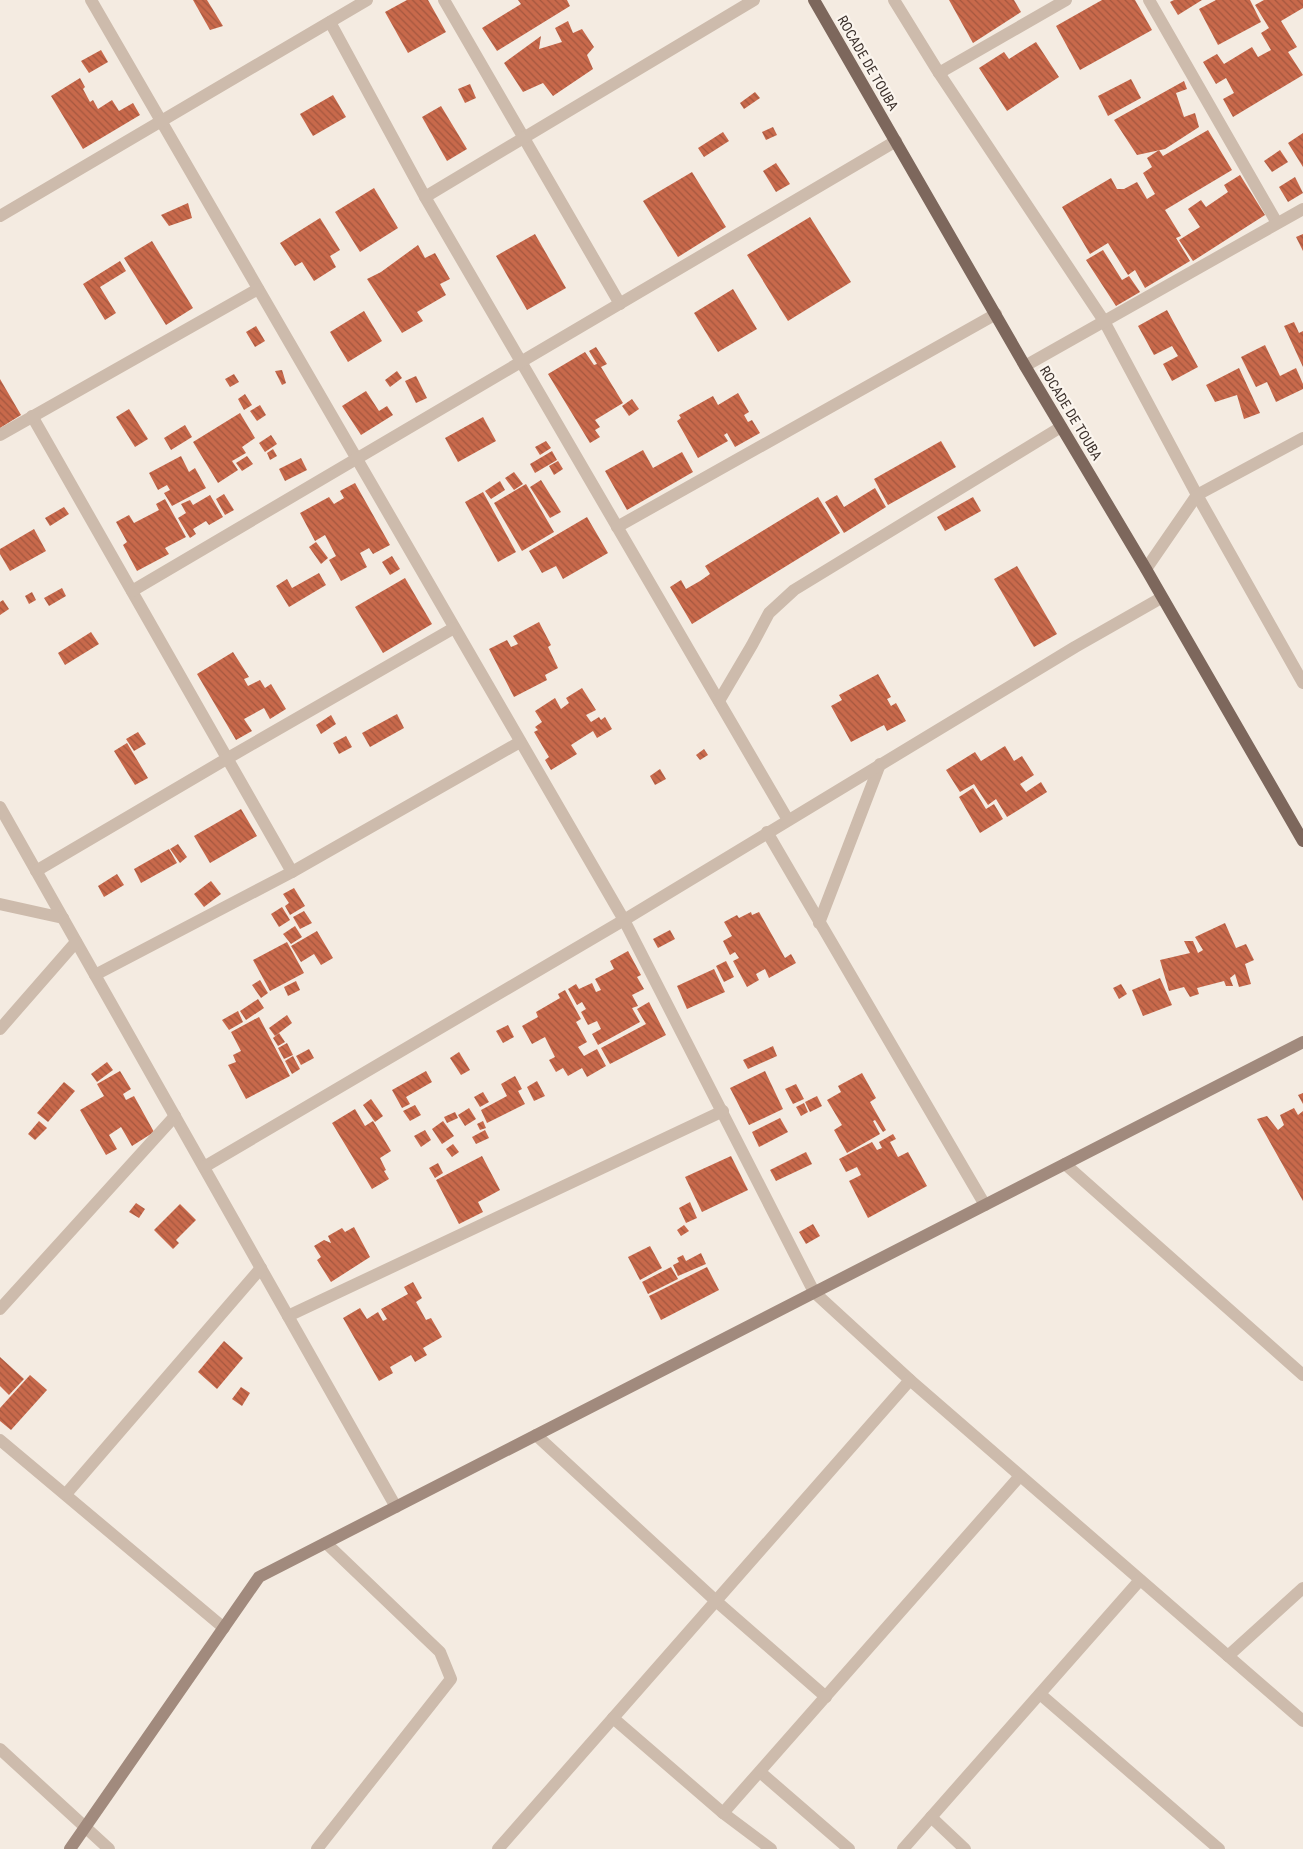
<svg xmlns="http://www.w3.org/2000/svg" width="1303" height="1849" viewBox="0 0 1303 1849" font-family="'Roboto Condensed',sans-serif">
  <defs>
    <pattern id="building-back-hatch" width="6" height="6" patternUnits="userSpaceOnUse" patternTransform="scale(1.25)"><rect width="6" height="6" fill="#c8694b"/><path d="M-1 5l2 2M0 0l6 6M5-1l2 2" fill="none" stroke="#a4573f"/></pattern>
  </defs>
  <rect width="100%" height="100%" fill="#f4ebe1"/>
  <g fill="url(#building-back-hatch)">
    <path d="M193,0H207L223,26L210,30Z"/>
    <path d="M407,0H428L446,32L408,53L385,12Z"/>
    <path d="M518,0H567L570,6L497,51L482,28L521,4Z"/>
    <path d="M949,0H1014L1021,12L973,43Z"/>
    <path d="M1102,0H1135L1152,30L1080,70L1056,26Z"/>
    <path d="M1174,0H1202L1178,15L1170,2Z"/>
    <path d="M1216,0H1250L1261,22L1218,45L1199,9Z"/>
    <path d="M1264,0H1303V8L1281,21L1297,47L1288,52L1303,75L1233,117L1223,99L1234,93L1226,78L1216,84L1203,62L1217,54L1224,64L1252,47L1258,57L1271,50L1261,33L1269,28L1255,5Z"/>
    <path d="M568,21L573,33L582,29L594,47L587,55L593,69L553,96L543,83L523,92L504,63L541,36L539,49L562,42L555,28Z"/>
    <path d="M1036,42L1059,77L1007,111L979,68L1004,52L1009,59Z"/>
    <path d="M101,50L108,62L89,73L81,61Z"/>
    <path d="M80,78L85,87L83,89L90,102L93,100L98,109L112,100L119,111L133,103L140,115L83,149L51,96Z"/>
    <path d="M1131,79L1141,98L1108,116L1098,96Z"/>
    <path d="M1184,81L1187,89L1176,93L1184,117L1195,113L1199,127L1165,149L1137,155L1114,120Z"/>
    <path d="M470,84L476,98L465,103L458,89Z"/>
    <path d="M755,92L760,98L744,109L740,103Z"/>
    <path d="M333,95L346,117L313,136L300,114Z"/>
    <path d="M441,106L467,149L447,161L422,117Z"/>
    <path d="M773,127L777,135L766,140L762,132Z"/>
    <path d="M1208,130L1232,170L1165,210L1181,236L1176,238L1190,261L1145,288L1135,270L1128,275L1108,243L1090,254L1062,207L1111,178L1117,189H1124L1137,182L1147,199L1155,194L1143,173L1152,167L1147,158L1159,150L1163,156Z"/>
    <path d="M723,132L729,141L704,157L698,148Z"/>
    <path d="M1303,133V167L1288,143Z"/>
    <path d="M1280,150L1288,162L1272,172L1264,161Z"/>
    <path d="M776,163L790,184L776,192L763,171Z"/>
    <path d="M692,172L726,227L678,257L643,201Z"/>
    <path d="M1240,175L1265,215L1193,261L1179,240L1200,227L1188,209L1201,200L1206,207L1228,192L1224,185Z"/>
    <path d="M1295,177L1303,193L1288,202L1279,187Z"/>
    <path d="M374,188L398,228L360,252L335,212Z"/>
    <path d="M188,203L192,218L169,226L161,215Z"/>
    <path d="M810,217L851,282L788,321L747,255Z"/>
    <path d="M320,218L340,250L330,256L336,267L314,281L302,262L295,266L280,243Z"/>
    <path d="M535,234L566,288L527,310L496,256Z"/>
    <path d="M1303,234V251L1296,237Z"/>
    <path d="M152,241L193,308L166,325L124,258Z"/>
    <path d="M418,245L425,258L435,253L450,279L440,284L446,295L417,312L423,321L402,333L367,279L381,272Z"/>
    <path d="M1103,250L1122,280L1129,276L1140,292L1116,306L1086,260Z"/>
    <path d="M120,261L126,271L100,287L116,313L105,320L83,284Z"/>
    <path d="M733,289L757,329L718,352L694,313Z"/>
    <path d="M1167,310L1198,367L1172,381L1163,364L1178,356L1172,346L1154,355L1138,326Z"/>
    <path d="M364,311L382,341L348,362L330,332Z"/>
    <path d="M1294,322L1299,333L1303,331V367L1284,326Z"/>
    <path d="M256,326L265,341L255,347L246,332Z"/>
    <path d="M1265,345L1280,376L1296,368L1303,384V389L1276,402L1267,382L1256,387L1241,357Z"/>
    <path d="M596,347L607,364L601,367L623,403L595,420L600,427L595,430L600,437L590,443L548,374L585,352L594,365L597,364L589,351Z"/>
    <path d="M1239,368L1260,413L1244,419L1237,395L1215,402L1206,385Z"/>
    <path d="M282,370L286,383L282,385L275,371Z"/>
    <path d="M397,371L402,378L390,387L385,380Z"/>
    <path d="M234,374L239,382L230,387L225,379Z"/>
    <path d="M416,376L427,398L416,403L405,381Z"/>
    <path d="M0,379L21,415L0,428Z"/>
    <path d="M366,391L379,411L387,406L393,415L361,435L342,406Z"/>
    <path d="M738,393L749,412L744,415L748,422L752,420L760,433L735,447L727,433L724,435L728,441L698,458L677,421L681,418L679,415L713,396L718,405Z"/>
    <path d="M245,394L252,405L244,410L238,399Z"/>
    <path d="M632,399L639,409L629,416L622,406Z"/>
    <path d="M260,405L266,415L257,421L250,411Z"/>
    <path d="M129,409L148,439L135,447L116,417Z"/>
    <path d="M240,413L255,438L242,447L246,453L232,461L238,470L218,483L193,442Z"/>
    <path d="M483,417L496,441L458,462L445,438Z"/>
    <path d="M185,425L192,437L171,450L164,438Z"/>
    <path d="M271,435L277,444L265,452L259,443Z"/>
    <path d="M546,441L551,448L540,455L535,447Z"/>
    <path d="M941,441L956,467L888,505L874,479Z"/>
    <path d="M273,449L277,456L270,460L267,453Z"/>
    <path d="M643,450L653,468L682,452L693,472L627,510L605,471Z"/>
    <path d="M552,451L557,460L535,473L530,464Z"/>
    <path d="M181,456L189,472L195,468L206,488L172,506L164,493L170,490L167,485L158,490L149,473Z"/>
    <path d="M247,456L253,464L242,471L236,463Z"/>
    <path d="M301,458L307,470L285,481L279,469Z"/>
    <path d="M558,461L563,469L554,475L549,466Z"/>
    <path d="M514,472L523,484L514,490L505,478Z"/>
    <path d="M541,480L561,512L550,518L530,487Z"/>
    <path d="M500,481L505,490L491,499L485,491Z"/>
    <path d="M355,483L390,545L373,554L369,548L360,553L367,567L341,581L329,560L336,556L325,535L315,541L300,513L329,497L334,504L344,498L340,491Z"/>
    <path d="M526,484L554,532L522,551L494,503Z"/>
    <path d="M875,488L886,507L844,533L825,502L837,495L844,507Z"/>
    <path d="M483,492L516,552L498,562L465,502Z"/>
    <path d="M224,494L234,510L225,515L216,499Z"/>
    <path d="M210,495L223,517L209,525L206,521L193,529L196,534L190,538L178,518L186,513L181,504L190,500L193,505Z"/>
    <path d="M818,497L840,533L692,624L670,587L681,580L686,589L700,581L710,574L705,566Z"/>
    <path d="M973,497L981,511L945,531L937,517Z"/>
    <path d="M165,499L186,537L165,548L169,554L137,571L123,545L127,542L116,522L129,515L134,523L159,510L156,504Z"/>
    <path d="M64,507L69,514L50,526L45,518Z"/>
    <path d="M587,517L608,553L563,579L556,566L542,573L529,551Z"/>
    <path d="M34,529L46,551L10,571L0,554V549Z"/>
    <path d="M316,542L328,558L321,564L309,547Z"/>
    <path d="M392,556L400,569L390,575L382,562Z"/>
    <path d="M1017,566L1057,634L1034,647L994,579Z"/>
    <path d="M319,573L326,585L289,607L276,586L287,579L292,588Z"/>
    <path d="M405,578L432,624L383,653L355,607Z"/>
    <path d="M62,588L66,596L49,606L44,598Z"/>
    <path d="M32,592L36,600L29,604L25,596Z"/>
    <path d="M3,600L9,609L0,615V602Z"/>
    <path d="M539,622L551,645L548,647L558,668L545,675L547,680L514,697L489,649L507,640L511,647L518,644L513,636Z"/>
    <path d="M91,632L99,644L65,665L58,653Z"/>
    <path d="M233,652L249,677L244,679L248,686L260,680L265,688L271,684L286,709L270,719L264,708L244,719L252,731L236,740L197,674Z"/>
    <path d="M878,674L891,697L887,699L891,706L896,703L906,721L887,731L884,725L851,742L831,706L842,700L839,695Z"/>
    <path d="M582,688L596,710L586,715L591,722L599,717L601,720L605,717L612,729L597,738L593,731L571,745L577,754L551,770L545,760L549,757L534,732L538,730L535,727L542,722L535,711L555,698L561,709L569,703L566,698Z"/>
    <path d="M397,714L404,728L370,747L362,733Z"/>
    <path d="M331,715L336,724L321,734L316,725Z"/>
    <path d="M138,732L146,744L134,751L126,739Z"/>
    <path d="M346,736L352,747L339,754L333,743Z"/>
    <path d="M127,743L148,778L135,785L114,751Z"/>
    <path d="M1005,746L1014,761L1022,756L1034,775L1020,784L1026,792L1041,782L1047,792L1007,817L996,799L988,805L974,784L960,792L946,770L975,752L981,761Z"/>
    <path d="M704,749L708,755L700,760L696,755Z"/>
    <path d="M660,769L666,779L655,785L650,776Z"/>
    <path d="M973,788L986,809L994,804L1003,819L980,833L959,797Z"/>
    <path d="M241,809L257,836L210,863L194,836Z"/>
    <path d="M178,844L187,857L180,863L170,849Z"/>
    <path d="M169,849L177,863L141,883L134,869Z"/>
    <path d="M117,874L124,885L104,897L98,886Z"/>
    <path d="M211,881L221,894L204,907L194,894Z"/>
    <path d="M294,888L305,906L290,915L285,906L289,903L283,894Z"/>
    <path d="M282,907L290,920L279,927L271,914Z"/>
    <path d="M304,911L312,923L300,929L293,917Z"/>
    <path d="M751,912L752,915L759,912L785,958L791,954L796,963L769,978L765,969L756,974L759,980L747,987L733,961L739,958L735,952L730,955L723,941L732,936L724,922L737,915L739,918Z"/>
    <path d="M1225,923L1236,948L1246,944L1254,960L1245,964L1251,984L1239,987L1235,974L1230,978L1233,986H1226L1224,981L1197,988L1199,994L1190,997L1184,987L1169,991L1160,960L1190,953L1184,941H1193L1198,953L1203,950L1195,937Z"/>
    <path d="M295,926L302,937L291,944L283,934Z"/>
    <path d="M670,930L675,939L658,948L653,939Z"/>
    <path d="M317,931L333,958L321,965L314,954L301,962L291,946Z"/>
    <path d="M287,942L304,973L270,991L253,960Z"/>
    <path d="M628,951L641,975L637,977L644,989L632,995L638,1006L632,1008L640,1022L598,1045L592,1034L601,1029L597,1021L588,1025L581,1012L586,1009L582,1002L577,1005L568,989L576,984L579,989L592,983L596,992L601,990L595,979L614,969L610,961Z"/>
    <path d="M726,961L734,977L724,982L716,966Z"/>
    <path d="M714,969L725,992L687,1009L677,986Z"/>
    <path d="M1160,978L1172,1005L1143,1016L1132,990Z"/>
    <path d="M260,980L268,993L261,998L252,985Z"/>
    <path d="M296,981L300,990L288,996L284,987Z"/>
    <path d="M1121,984L1127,994L1119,999L1113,988Z"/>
    <path d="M565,990L581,1019L576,1022L587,1042L578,1047L584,1056L597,1049L606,1066L587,1077L582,1068L568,1076L563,1068L556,1072L549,1060L555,1057L545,1037L532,1044L522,1026L538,1017L536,1012L560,998L558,994Z"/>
    <path d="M258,999L264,1008L246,1020L240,1011Z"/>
    <path d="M649,1002L666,1035L610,1064L601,1048L646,1024L637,1009Z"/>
    <path d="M238,1011L243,1022L229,1030L222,1020Z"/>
    <path d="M287,1015L292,1023L275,1036L269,1028Z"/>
    <path d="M259,1017L290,1076L246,1099L228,1065L236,1062L233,1055L241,1051L231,1032Z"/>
    <path d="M508,1025L514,1037L503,1043L496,1031Z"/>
    <path d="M279,1033L285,1042L278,1046L273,1038Z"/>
    <path d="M287,1043L293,1055L284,1059L278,1048Z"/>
    <path d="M773,1046L777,1056L748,1069L743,1060Z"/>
    <path d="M309,1049L314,1058L301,1065L296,1056Z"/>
    <path d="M459,1052L470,1070L461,1075L450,1058Z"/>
    <path d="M293,1056L300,1069L292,1074L285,1061Z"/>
    <path d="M107,1062L113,1070L97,1082L91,1074Z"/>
    <path d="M120,1071L131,1089L123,1094L126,1100L134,1096L154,1132L132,1146L121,1127L109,1135L117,1149L106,1155L80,1110L104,1096L97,1084Z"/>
    <path d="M426,1071L432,1082L406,1097L410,1104L402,1108L392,1090Z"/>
    <path d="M765,1071L783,1109L749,1125L730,1088Z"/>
    <path d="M862,1073L876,1098L870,1102L886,1130L883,1132L875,1120L873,1121L880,1134L847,1153L834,1130L842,1125L827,1100L841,1092L838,1086Z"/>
    <path d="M515,1076L522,1089L518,1091L525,1104L487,1123L481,1110L507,1096L501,1084Z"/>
    <path d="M537,1081L545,1096L534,1101L527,1087Z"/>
    <path d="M64,1082L75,1091L48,1122L37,1113Z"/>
    <path d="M796,1084L804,1099L793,1104L785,1089Z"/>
    <path d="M483,1092L489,1102L480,1107L474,1097Z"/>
    <path d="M1303,1093V1104L1298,1095Z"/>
    <path d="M817,1096L822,1106L810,1112L805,1102Z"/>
    <path d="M371,1099L383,1116L375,1122L363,1105Z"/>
    <path d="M804,1103L808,1112L801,1116L796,1107Z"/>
    <path d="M415,1105L421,1115L410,1121L403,1111Z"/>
    <path d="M469,1108L476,1119L465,1126L458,1115Z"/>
    <path d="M1294,1108L1298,1115L1303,1111V1201L1257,1119L1267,1116L1278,1130L1284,1125L1280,1115Z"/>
    <path d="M355,1109L365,1126L373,1121L391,1151L380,1158L386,1170L384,1171L389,1179L372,1189L332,1123Z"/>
    <path d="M455,1112L458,1118L447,1123L444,1117Z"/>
    <path d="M780,1118L788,1132L759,1147L752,1132Z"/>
    <path d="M39,1121L47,1128L35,1140L28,1134Z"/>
    <path d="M443,1121L454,1136L442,1144L432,1129Z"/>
    <path d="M483,1121L486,1128L480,1130L477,1124Z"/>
    <path d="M425,1130L431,1140L421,1147L414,1136Z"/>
    <path d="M485,1130L489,1138L476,1144L472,1137Z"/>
    <path d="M893,1134L896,1139L890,1142L898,1157L908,1152L927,1186L868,1218L849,1181L861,1175L857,1167L846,1172L839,1159L872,1142L877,1150L882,1148L879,1142Z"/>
    <path d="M453,1144L459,1152L452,1157L446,1149Z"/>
    <path d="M806,1152L812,1164L776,1181L770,1170Z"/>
    <path d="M482,1156L500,1190L478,1202L483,1212L459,1224L436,1180Z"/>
    <path d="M731,1156L748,1190L702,1212L685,1177Z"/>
    <path d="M438,1163L443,1173L435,1178L429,1168Z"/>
    <path d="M690,1202L697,1218L686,1223L679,1208Z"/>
    <path d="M136,1203L145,1209L139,1218L129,1212Z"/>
    <path d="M180,1204L196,1220L176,1240L179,1243L173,1249L154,1230Z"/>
    <path d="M813,1224L820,1236L806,1244L799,1232Z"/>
    <path d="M684,1225L689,1231L681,1236L677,1230Z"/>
    <path d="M354,1227L370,1257L331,1282L317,1260L321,1257L314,1246L324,1240L331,1243L328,1236L342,1228L345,1232Z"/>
    <path d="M650,1246L662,1268L640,1280L628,1257Z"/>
    <path d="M701,1253L706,1264L678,1276L673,1265L679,1262L677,1258L683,1255L686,1261Z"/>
    <path d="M671,1267L678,1279L648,1294L642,1282Z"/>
    <path d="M707,1267L719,1290L661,1320L649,1296Z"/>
    <path d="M413,1282L422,1298L416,1302L426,1320L431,1318L442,1337L423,1348L427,1355L415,1362L411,1355L390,1367L393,1373L379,1381L343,1318L360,1308L367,1319L378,1312L383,1321L387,1319L381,1309L408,1294L404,1287Z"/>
    <path d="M224,1341L243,1358L217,1389L198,1372Z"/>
    <path d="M0,1357L24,1379L9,1395L0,1386Z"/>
    <path d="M30,1375L47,1390L11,1430L0,1421V1408Z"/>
    <path d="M241,1387L250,1393L242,1406L232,1399Z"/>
  </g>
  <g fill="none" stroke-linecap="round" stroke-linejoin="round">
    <g stroke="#cdbbac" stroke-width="12">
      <path d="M91,0L624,920L814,1292L910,1380L1303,1721"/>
      <path d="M444,0L620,304"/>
      <path d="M894,0L939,73L1104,321L1197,495L1303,683"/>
      <path d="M1149,0L1277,223"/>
      <path d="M330,22L425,197L788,820"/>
      <path d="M939,73L1066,0"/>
      <path d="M425,197L754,0"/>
      <path d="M0,216L367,0"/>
      <path d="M1025,366L1303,209"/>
      <path d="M32,416L292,872L95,975"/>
      <path d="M0,435L258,289"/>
      <path d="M617,527L996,314"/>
      <path d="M1146,569L1197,495L1303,438"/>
      <path d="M132,591L896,141"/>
      <path d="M719,701L752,645L769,613L794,590L1061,427"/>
      <path d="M0,807L396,1507"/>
      <path d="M767,832L985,1205"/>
      <path d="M36,871L228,758L454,628"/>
      <path d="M292,872L520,742"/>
      <path d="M0,904L63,918"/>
      <path d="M819,923L880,764"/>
      <path d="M0,1029L76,942"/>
      <path d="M1065,1164L1303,1375"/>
      <path d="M204,1167L624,920L1075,647L1161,598"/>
      <path d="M0,1309L175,1116"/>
      <path d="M288,1316L723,1111"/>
      <path d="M536,1435L716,1601L826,1697"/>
      <path d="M0,1440L224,1628"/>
      <path d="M66,1494L261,1268"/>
      <path d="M1228,1656L1303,1588"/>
      <path d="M1040,1694L1219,1849"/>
      <path d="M613,1718L723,1813L771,1849"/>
      <path d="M0,1749L109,1849"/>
      <path d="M760,1772L849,1849"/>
      <path d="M723,1813L1020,1476"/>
      <path d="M931,1817L965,1849"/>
      <path d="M317,1849L451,1679L440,1652L326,1543"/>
      <path d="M498,1849L910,1380"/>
      <path d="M903,1849L1140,1580"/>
    </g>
    <path stroke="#a18a7d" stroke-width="12" d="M70,1849L259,1577L1303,1042"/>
    <path stroke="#7d675c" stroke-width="12" d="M814,0L1025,366L1146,569L1303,841"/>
  </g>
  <g text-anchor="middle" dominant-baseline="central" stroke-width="4.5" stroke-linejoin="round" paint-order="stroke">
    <g font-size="14" fill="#3b302b" stroke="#fbf5ee">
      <text transform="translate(868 63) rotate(60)">ROCADE DE TOUBA</text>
      <text transform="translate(1071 413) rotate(59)">ROCADE DE TOUBA</text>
    </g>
  </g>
</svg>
